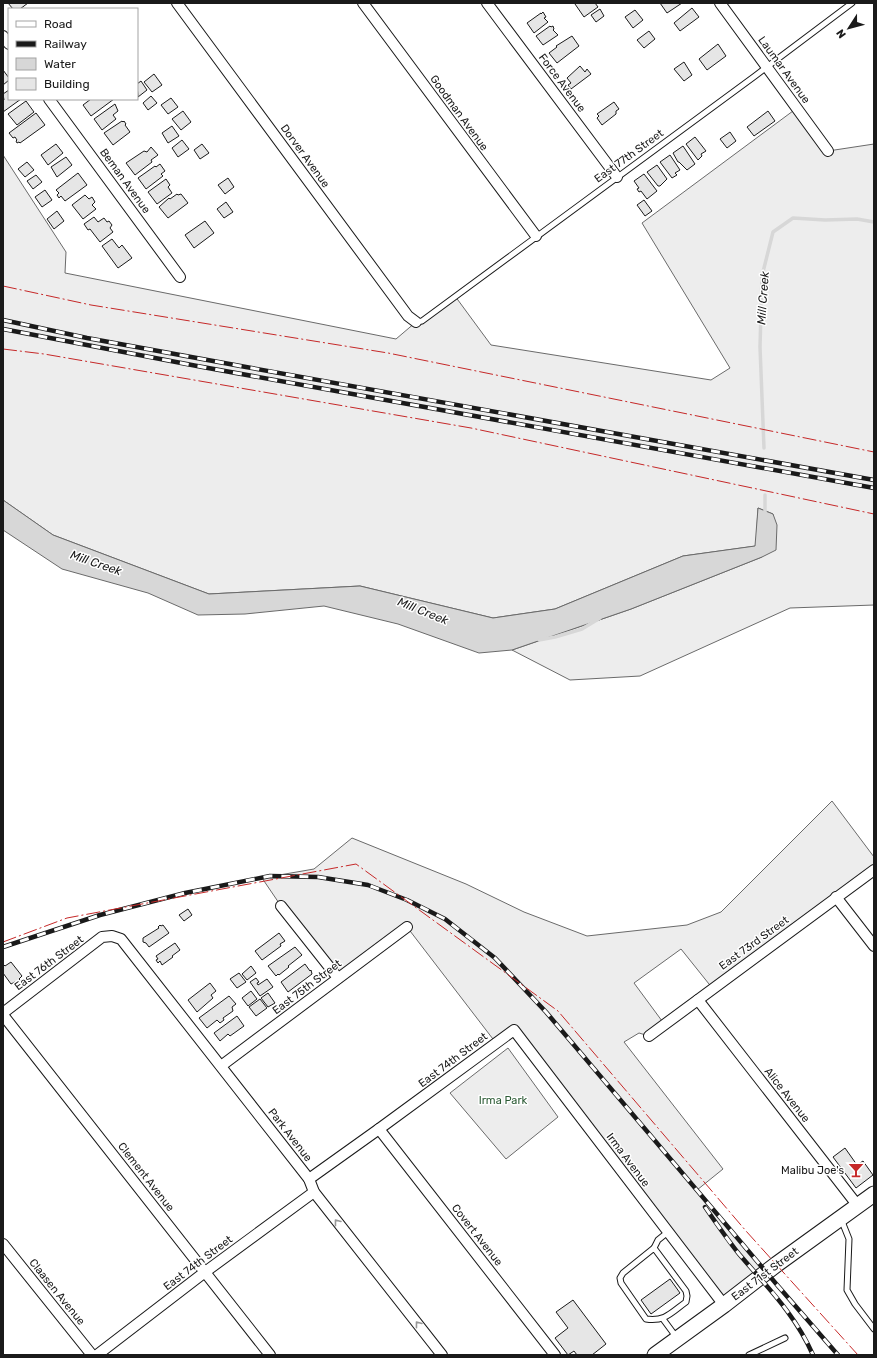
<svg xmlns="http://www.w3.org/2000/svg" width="877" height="1358" viewBox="0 0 877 1358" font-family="Rubik,sans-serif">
  <rect width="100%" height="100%" fill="#fff"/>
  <g fill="#ededed" stroke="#6a6a6a">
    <path d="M797,108L828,151L874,144V605L790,608L640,676L570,680L512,650L631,609L762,557L773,514L758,508L756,546L683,556L555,609L493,618L360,586L209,594L53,535L3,500V155L66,252L65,273L396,339L416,322L422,321L455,296L491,345L711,380L730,368L642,223Z"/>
    <path d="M832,801L874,857V870L713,989L681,949L634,983L665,1025L649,1036L639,1033L624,1042L723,1169L697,1190L767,1272L724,1305L514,1030L496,1043L407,927L338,978L281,906L262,878L314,869L352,838L466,884L524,912L587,936L687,925L721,912Z"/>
    <path d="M508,1048L558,1117L506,1159L450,1093Z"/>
  </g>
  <path fill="#d7d7d7" stroke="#6a6a6a" d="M3,500L53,535L209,594L360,586L493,618L555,609L683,556L755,546L758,508L773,514L777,525L776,550L762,557L631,609L512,650L479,653L398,624L324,606L245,614L198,615L148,593L62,569L3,530Z"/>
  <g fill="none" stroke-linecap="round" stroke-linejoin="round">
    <g stroke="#d7d7d7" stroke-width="3.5">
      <path d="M764,448L760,347L762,276L773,232L793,218L825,220L857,219L874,222"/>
      <path d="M765,514V495"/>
      <path d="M539,640L555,637L582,629L600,618"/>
    </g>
  </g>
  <g fill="#e6e6e6" stroke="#1a1a1a">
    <path d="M8,3H28L20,9H13Z"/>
    <path d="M576,3H595L598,7L584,17L575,4Z"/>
    <path d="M660,3H682L667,13Z"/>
    <path d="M692,8L699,17L680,31L674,23Z"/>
    <path d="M600,9L604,16L596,22L591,15Z"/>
    <path d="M635,10L643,20L633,28L625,17Z"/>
    <path d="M543,12L546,17L544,18L548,22L534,33L527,23L541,13V14Z"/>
    <path d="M550,26L551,27L553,26L554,29L553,30L558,35L543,45L536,36Z"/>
    <path d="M649,31L655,39L644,48L637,40Z"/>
    <path d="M572,36L579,46L557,63L549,53L557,47L556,46Z"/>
    <path d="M718,44L726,56L707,70L699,59Z"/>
    <path d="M684,62L692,75L684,81L674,69Z"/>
    <path d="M580,66L585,72L587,69L591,74L571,89L568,85L571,83L567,78Z"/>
    <path d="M3,70L9,78V80L3,85Z"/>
    <path d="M154,74L162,85L152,92L144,82Z"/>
    <path d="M141,81L147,90L138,97L137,84Z"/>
    <path d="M9,90V99H21L3,112V101L4,100L3,94Z"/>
    <path d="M151,96L157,103L148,110L143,103Z"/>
    <path d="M171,98L178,107L168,114L161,105Z"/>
    <path d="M91,99H114L91,116L83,105Z"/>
    <path d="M26,101L34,112L17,125L8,114Z"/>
    <path d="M614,102L619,109L616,111V114L602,125L597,118L599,116L597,114Z"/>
    <path d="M115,104L118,111L113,115L116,119L102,130L94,119Z"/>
    <path d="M183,111L191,122L181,130L172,119Z"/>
    <path d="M768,111L775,121L754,136L747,127Z"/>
    <path d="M36,113L45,125L20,143L19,142L17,143L16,141L17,140L15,137L13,138L9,133Z"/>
    <path d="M122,121L123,122L124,121L126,124L125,125L130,132L113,145L104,133Z"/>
    <path d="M172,126L179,136L168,143L162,133Z"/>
    <path d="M730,132L736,141L727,148L720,139Z"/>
    <path d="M695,137L706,151L701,154L702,156L698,160L686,144Z"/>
    <path d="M182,140L189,149L178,157L172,148Z"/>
    <path d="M56,144L63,153L48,165L41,155Z"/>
    <path d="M202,144L209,153L200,159L194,150Z"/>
    <path d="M683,146L695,164L687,170L679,162H678L673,153Z"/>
    <path d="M151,147L158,155L151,160L152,162L135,175L126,163L144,151L147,152Z"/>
    <path d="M670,155L680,170L675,173L677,175L672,178L660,162Z"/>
    <path d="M66,157L72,165L57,177L51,167Z"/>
    <path d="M27,162L34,170L25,177L18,169Z"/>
    <path d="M160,164L165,171L161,174L163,176L146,189L138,178L155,166L156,167Z"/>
    <path d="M657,165L667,179L660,186H658L647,172Z"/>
    <path d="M78,173L87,185L65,201L61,196L59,198L57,195L59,193L56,190Z"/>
    <path d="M644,174L657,191L647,199L641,191L639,192L637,189L639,188L634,181Z"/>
    <path d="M36,175L42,182L33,189L27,181Z"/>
    <path d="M228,178L234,187L225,194L218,185Z"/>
    <path d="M166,179L170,185L168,187L172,193L157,204L148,192Z"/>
    <path d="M45,190L52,200L42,207L35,197Z"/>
    <path d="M177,194L178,195L181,194L188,203L168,218L159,207L169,198L170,199Z"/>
    <path d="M85,195L89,199L92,197L95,202L92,205L96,209L83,219L72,205Z"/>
    <path d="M644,200L652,211L645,216L637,205Z"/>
    <path d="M226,202L233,212L224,218L217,209Z"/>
    <path d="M57,211L64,221L54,229L47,219Z"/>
    <path d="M94,217L98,222L104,218L107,222L109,221L112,225L110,228L113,232L100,242L90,229L88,230L84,224Z"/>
    <path d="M205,221L214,233L194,248L185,235Z"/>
    <path d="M112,239L119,248L122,245L132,258L118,268L102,246Z"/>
    <path d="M188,909L192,915L184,921L179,915Z"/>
    <path d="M160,925L161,926L163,925L169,933L149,947L146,943L143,942V938L159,928L158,927Z"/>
    <path d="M279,933L285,941L280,944L281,946L262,960L255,951Z"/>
    <path d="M175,943L180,950L172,956L173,957L162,965L160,961L158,963L156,960L158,959L156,956Z"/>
    <path d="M295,947L302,955L288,966L289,967L279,975L278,974L276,976L268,966Z"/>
    <path d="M11,962L22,976L19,979L21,981L16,984L15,982L11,984L3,973V964L5,966Z"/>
    <path d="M305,964L310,971L311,970L312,974L288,992L281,982Z"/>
    <path d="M251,966L256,973L247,980L242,974Z"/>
    <path d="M239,973L246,982L237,988L230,979Z"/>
    <path d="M256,978L259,982L257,983L258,985L267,979L273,987L260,996L250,982Z"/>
    <path d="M210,983L216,991L211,995L213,998L197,1012L188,1000Z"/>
    <path d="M251,991L257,999L248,1006L242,998Z"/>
    <path d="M268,993L275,1003L268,1007L261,998Z"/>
    <path d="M229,996L236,1004L232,1007L233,1011L223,1018L224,1020L220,1023L217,1020L207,1028L199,1018Z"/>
    <path d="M260,999L267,1008L256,1016L249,1007Z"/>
    <path d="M237,1016L244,1026L230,1036L228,1034L220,1041L214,1033Z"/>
    <path d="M845,1148L857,1165L863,1161L873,1175L856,1188L833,1157Z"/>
    <path d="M670,1279L680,1293L651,1314L641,1300Z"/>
    <path d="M573,1300L606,1344L592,1355H577L574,1351L568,1355L555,1338L568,1328L556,1312Z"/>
  </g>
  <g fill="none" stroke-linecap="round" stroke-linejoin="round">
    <defs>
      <g id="lane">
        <path d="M416,322L422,321L755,76L852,3"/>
        <path d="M841,1219L849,1239L847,1290L855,1304L874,1329"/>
        <path d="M654,1248L686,1291L687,1296L686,1302C672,1312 665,1322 646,1319L621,1283L620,1278L623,1273Z"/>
        <path d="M654,1248L658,1240L668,1232"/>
        <path d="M663,1319L677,1338"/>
        <path d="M749,1355L785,1338"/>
      </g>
      <g id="street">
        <path d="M177,3L408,316L416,322"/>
        <path d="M363,3L536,236"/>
        <path d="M487,3L617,177"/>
        <path d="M720,3L828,151"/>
        <path d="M3,36L9,44"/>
        <path d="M49,99L180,277"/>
        <path d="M836,897L874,946"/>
        <path d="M281,906L338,978"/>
        <path d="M698,1000L858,1206"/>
        <path d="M3,1013L102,937L112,936L121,939L309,1179L314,1192L442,1355"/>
        <path d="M3,1015L270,1355"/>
        <path d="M649,1036L874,870"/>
        <path d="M221,1066L407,927"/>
        <path d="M379,1129L555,1355"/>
        <path d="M309,1179L379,1129L514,1030L724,1305"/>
        <path d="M3,1244L92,1355"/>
        <path d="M97,1355L205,1272L314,1192"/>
      </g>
      <path id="secondary" d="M655,1355L724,1305L777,1264L874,1194"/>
    </defs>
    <use href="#lane" stroke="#1a1a1a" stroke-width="7"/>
    <use href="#street" stroke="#1a1a1a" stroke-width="12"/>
    <use href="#secondary" stroke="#1a1a1a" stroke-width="17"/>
    <use href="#lane" stroke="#fff" stroke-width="5"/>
    <use href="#street" stroke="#fff" stroke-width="10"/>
    <use href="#secondary" stroke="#fff" stroke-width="15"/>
    <defs>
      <g id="rail">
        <path d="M3,320L87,338L246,367L874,480"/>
        <path d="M3,329L197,366L874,488"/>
        <path d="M3,947L100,915L185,893L270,876L318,877L368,885L407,900L445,919L495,958L546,1012L778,1286L838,1355"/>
        <path d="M705,1207C716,1223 727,1239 739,1254C768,1288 795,1314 813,1355"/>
      </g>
    </defs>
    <use href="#rail" stroke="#1a1a1a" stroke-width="4.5"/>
    <use href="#rail" stroke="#fff" stroke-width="3" stroke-dasharray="9" stroke-linecap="butt"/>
    <g stroke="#c62828" stroke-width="1" stroke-dasharray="14 3 2 3" stroke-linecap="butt">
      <path d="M3,286L91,305L388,353L874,452"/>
      <path d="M3,349L44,354L471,428L874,514"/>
      <path d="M3,942L67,918L356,864L558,1011L746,1231L858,1355"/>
    </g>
  </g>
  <defs><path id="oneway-chevron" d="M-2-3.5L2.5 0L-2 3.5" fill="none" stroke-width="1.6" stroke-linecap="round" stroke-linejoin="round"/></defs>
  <g stroke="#989898">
    <use href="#oneway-chevron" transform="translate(337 1222) rotate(-128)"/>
    <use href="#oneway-chevron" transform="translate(418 1324) rotate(-128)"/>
  </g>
  <defs>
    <symbol id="bar-bare" viewBox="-9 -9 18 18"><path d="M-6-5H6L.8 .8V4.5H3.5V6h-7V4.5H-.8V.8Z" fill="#c62828" stroke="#fff" stroke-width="2.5" paint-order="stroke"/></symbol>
  </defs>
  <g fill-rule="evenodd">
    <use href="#bar-bare" x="845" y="1159" width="22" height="22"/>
  </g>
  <g text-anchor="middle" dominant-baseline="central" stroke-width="3" stroke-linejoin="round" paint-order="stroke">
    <g font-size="11" fill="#1a1a1a" stroke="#fff">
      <text transform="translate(784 70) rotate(54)">Laumar Avenue</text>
      <text transform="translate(562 83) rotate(53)">Force Avenue</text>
      <text transform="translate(459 113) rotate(54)">Goodman Avenue</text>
      <text transform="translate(305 156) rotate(54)">Dorver Avenue</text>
      <text transform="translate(629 156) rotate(-36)">East 77th Street</text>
      <text transform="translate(125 181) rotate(54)">Beman Avenue</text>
      <text transform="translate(754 943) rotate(-36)">East 73rd Street</text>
      <text transform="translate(49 963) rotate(-37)">East 76th Street</text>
      <text transform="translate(307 987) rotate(-37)">East 75th Street</text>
      <text transform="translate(453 1060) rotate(-37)">East 74th Street</text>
      <text transform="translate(787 1095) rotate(52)">Alice Avenue</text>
      <text transform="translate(290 1135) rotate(52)">Park Avenue</text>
      <text transform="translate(628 1160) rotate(53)">Irma Avenue</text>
      <text transform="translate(146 1177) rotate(52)">Clement Avenue</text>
      <text transform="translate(477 1235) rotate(52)">Covert Avenue</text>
      <text transform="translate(198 1263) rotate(-37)">East 74th Street</text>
      <text transform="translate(765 1274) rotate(-37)">East 71st Street</text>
      <text transform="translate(57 1292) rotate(51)">Claasen Avenue</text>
    </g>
    <g font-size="11" fill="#2b5a34" stroke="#fff">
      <text x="503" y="1100">Irma Park</text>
    </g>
    <g font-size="11" fill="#1a1a1a" stroke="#fff" text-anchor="end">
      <text x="844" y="1170">Malibu Joe's</text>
    </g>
    <g font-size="12" font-style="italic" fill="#1a1a1a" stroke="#fff">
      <text transform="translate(763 298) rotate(-86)">Mill Creek</text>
      <text transform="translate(96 563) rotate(19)">Mill Creek</text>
      <text transform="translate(423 611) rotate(22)">Mill Creek</text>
    </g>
  </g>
  <rect width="877" height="1358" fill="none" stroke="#1a1a1a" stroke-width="8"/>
  <rect x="8" y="8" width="130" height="92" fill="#ffffff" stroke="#a3a3a3"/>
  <rect x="16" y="21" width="20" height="6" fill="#ffffff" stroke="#a3a3a3"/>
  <text x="44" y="28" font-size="12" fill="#1a1a1a">Road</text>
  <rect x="16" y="41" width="20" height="6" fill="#1a1a1a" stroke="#a3a3a3"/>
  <text x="44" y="48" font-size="12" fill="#1a1a1a">Railway</text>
  <rect x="16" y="58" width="20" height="12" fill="#d7d7d7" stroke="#a3a3a3"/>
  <text x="44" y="68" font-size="12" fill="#1a1a1a">Water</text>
  <rect x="16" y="78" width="20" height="12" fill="#e6e6e6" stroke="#a3a3a3"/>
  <text x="44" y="88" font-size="12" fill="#1a1a1a">Building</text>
  <g transform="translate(849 28) rotate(234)" stroke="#ffffff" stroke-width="3" paint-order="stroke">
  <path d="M0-3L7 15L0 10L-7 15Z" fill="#1a1a1a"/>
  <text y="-6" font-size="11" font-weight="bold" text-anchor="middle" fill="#1a1a1a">N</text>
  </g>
</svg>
